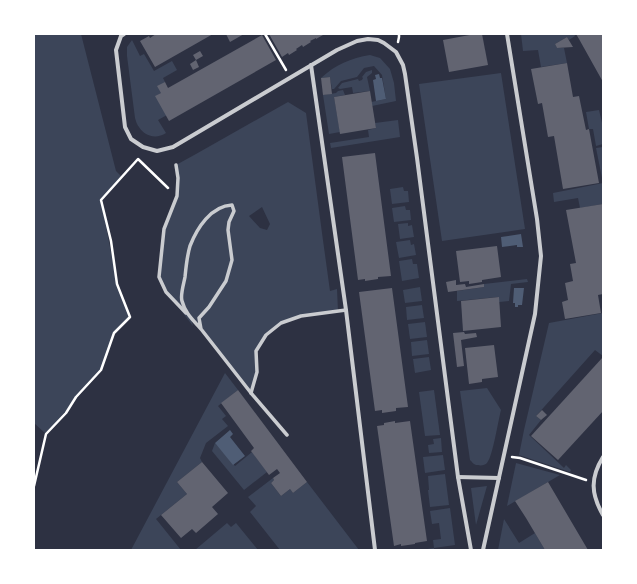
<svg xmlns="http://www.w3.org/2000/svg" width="637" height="584" viewBox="0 0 637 584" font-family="'PT Sans Narrow',sans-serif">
  <rect width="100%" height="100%" fill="#2d3142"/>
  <g fill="#3c4559" fill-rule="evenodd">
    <path d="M34,34H81L116,171L122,177L101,200L117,284L130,317L114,333L101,370L46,434L34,423Z"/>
    <path d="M521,34H574L575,36L569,40L567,37L555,44L557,48H564L567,63L541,67L538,50L523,51Z"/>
    <path d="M132,40L140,56L144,54L154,71L172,61L177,70L163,78L165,82L161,93L156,96L167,115L158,120L166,133C157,139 145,137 139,127C137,125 136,121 135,118L127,56V47Z"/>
    <path d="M370,55L380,58L390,69L394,83L396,101L372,106L371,102L386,99L382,75L374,66L364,68L357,77L341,81L334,89H332L330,77L321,78C335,65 351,58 370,55Z"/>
    <path d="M372,70V73L367,77L370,91L353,93L352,87L340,89L338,88L342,83L358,79L359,81L362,80L363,78L362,77L366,72Z"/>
    <path d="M501,73L525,229L442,241L419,84Z"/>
    <path d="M343,90L345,95L334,97L340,132L329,134L323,95L336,93L338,91Z"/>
    <path d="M288,102L306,113L322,233L330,291L337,289L338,311L301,316L281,323L266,335L256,351L257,372L251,393L220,353L194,323L190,314L193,326L173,300L159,277L164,229L177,196L178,178L176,165L196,154ZM262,207L270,224L267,230L260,228L249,216Z"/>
    <path d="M599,110L603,127V144L596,146L593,129H589L586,112Z"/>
    <path d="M398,120L400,137L331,148L330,143L369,137L368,130L376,128L375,123Z"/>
    <path d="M603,147V204L580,208L578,198L554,202L553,193L603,183L596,148Z"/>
    <path d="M403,187L404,191H408L409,202L392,204L390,189Z"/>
    <path d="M405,206L406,210H410L411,220L394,222L392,208Z"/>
    <path d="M408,223V226L412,225L414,237L400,239L398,224Z"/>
    <path d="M410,240L411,245L414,244L416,255L399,258L396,242Z"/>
    <path d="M412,259L413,264H417L419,278L402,281L399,261Z"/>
    <path d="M527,279L528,282L511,284L509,301L499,302L498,297L457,301V291L484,287V284Z"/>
    <path d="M420,287L422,301L405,303L403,290Z"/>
    <path d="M422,305L424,318L407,320L406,307Z"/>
    <path d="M603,313V356L595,350L536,416L541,420L529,435L564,468L566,465L571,470L570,472L519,455L524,430L549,323Z"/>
    <path d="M425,322L427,337L410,339L408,324Z"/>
    <path d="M427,340L429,354L412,356L411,342Z"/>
    <path d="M429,357L431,370L415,373L413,359Z"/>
    <path d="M225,373L238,390L218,406L226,416L222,419L228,426L206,443L200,458L202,462L177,482L187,494L156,519L181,550H131Z"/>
    <path d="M487,388L501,410C498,421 493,456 487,463C485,465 481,466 478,465C474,465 473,463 470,460L460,391Z"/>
    <path d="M434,390L440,435L425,436L419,392Z"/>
    <path d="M441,438L442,452L429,453L428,445L434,444L433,439Z"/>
    <path d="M215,443L235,466L252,452L267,472L244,490L212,451Z"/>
    <path d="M443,455L445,470L425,473L423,457Z"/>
    <path d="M516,463L560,475L507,506Z"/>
    <path d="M445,474L449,505L430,507L428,490H429L428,476Z"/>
    <path d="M273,478L274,480L271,483L281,496L290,489L293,493L307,482L359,550H280L250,512L256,506L248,497Z"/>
    <path d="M487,486L476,525L471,488Z"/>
    <path d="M450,508L455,545L434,548V550H420L434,548L433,540L441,539L439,523L432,524L430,511Z"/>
    <path d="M504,519L519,543L535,533L545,550H498Z"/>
    <path d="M227,523L231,527L236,523L258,550H195Z"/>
  </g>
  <g fill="#4f5d75">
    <path d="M379,74L380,78H382L386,99L376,101L373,80L376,79L375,75Z"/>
    <path d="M521,234L523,247H517V245L502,247L501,237Z"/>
    <path d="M514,288H524L522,305H518V307H515V303H513Z"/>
    <path d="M230,430L233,434L230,437L245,456L233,465L215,443Z"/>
  </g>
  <g fill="#626471">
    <path d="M156,34H213L155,67L140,41L149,36L150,38Z"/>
    <path d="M226,34H244L230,42Z"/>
    <path d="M269,34H322L323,35L316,39V38L310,41L311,42L303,47L302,45L296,49L297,50L289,55L288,53L282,57Z"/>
    <path d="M475,34H482L488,65L449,72L443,40Z"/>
    <path d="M576,34H603V82L579,39Z"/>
    <path d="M262,35L276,60L169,121L155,96L161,93L157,86L165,82L168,88Z"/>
    <path d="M567,37L573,47L557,48L555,44Z"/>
    <path d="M200,51L203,56L196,60L193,55Z"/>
    <path d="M196,60L199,67L193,70L190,64Z"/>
    <path d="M567,63L573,97L579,96L586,130L589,129L599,183L563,189L554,136L548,137L542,103L538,104L531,69Z"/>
    <path d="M330,77L332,94L323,95L321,78Z"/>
    <path d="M370,91L376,128L340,134L334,97Z"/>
    <path d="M375,153L391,276L378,277V279L365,281V279L358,280L342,157Z"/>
    <path d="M603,204V276H602L603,283V294L598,295L601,313L565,319L562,302L568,300L565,283L573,281L570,264L576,263L566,210Z"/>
    <path d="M497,246L501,277L482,280V282L469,284V281L460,282L456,251Z"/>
    <path d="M456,280V285L465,284L466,287L484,284V287L448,292L446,282Z"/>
    <path d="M392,288L408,407L396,408V411L382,413V410L375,411L359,292Z"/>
    <path d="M499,297L501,327L463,331L461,301Z"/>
    <path d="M464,332L465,334L476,333L477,337L461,340L464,366L457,367L453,333Z"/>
    <path d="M494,345L498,377L482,379V382L469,384L465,348Z"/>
    <path d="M603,357V411L558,460L531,436Z"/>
    <path d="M238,390L307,482L293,493L290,489L281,496L271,483L274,480L273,478L280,473L277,469L269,475L251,451L254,448L221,403Z"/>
    <path d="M542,410L547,415L541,420L536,416Z"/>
    <path d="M395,421V423L410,421L427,541L415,543V544L401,546V544L394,546L377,426L384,425V423Z"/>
    <path d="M202,462L228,493L212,507L218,514L196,533L192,529L181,538L161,515L187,494L177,482Z"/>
    <path d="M548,482L588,550H545L526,518L515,501Z"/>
  </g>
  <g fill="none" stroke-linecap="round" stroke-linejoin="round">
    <g stroke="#fff" stroke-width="2.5">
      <path d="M265,34L286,70"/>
      <path d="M398,42L399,37V34"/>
      <path d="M512,457L520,458L586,480"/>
      <path d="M34,486L46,434L66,413L76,397L101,370L114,333L130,317L117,284L111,241L101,200L138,159L168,188"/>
    </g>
    <g stroke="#caccd0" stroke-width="3.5">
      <path d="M176,165L178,178L177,196L164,229L159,277L166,292L186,313"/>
      <path d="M201,329C193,320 185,313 182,301C180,295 184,283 185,277C186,267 187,256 190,246C197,228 211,206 232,205L234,211L229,222L228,230L232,260L226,281L209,307L199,318L201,329L251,393L287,435"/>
      <path d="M251,393L257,372L256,351L266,335L281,323L301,316L346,310"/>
    </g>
    <g stroke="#caccd0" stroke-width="4">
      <path d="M124,34L121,36L116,50L125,127L131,139L143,147L157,151L173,147L337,50L357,41L368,39L378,40L384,43L396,52L403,65L405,74L417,158L458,477L471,550"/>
      <path d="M311,65L346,310L375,550"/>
      <path d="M603,457C590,478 591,494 603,515"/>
      <path d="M458,477L499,478"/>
      <path d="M483,550L535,314L541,256L537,219L507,34"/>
    </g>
  </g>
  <rect width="637" height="584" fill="none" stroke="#ffffff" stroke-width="70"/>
</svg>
